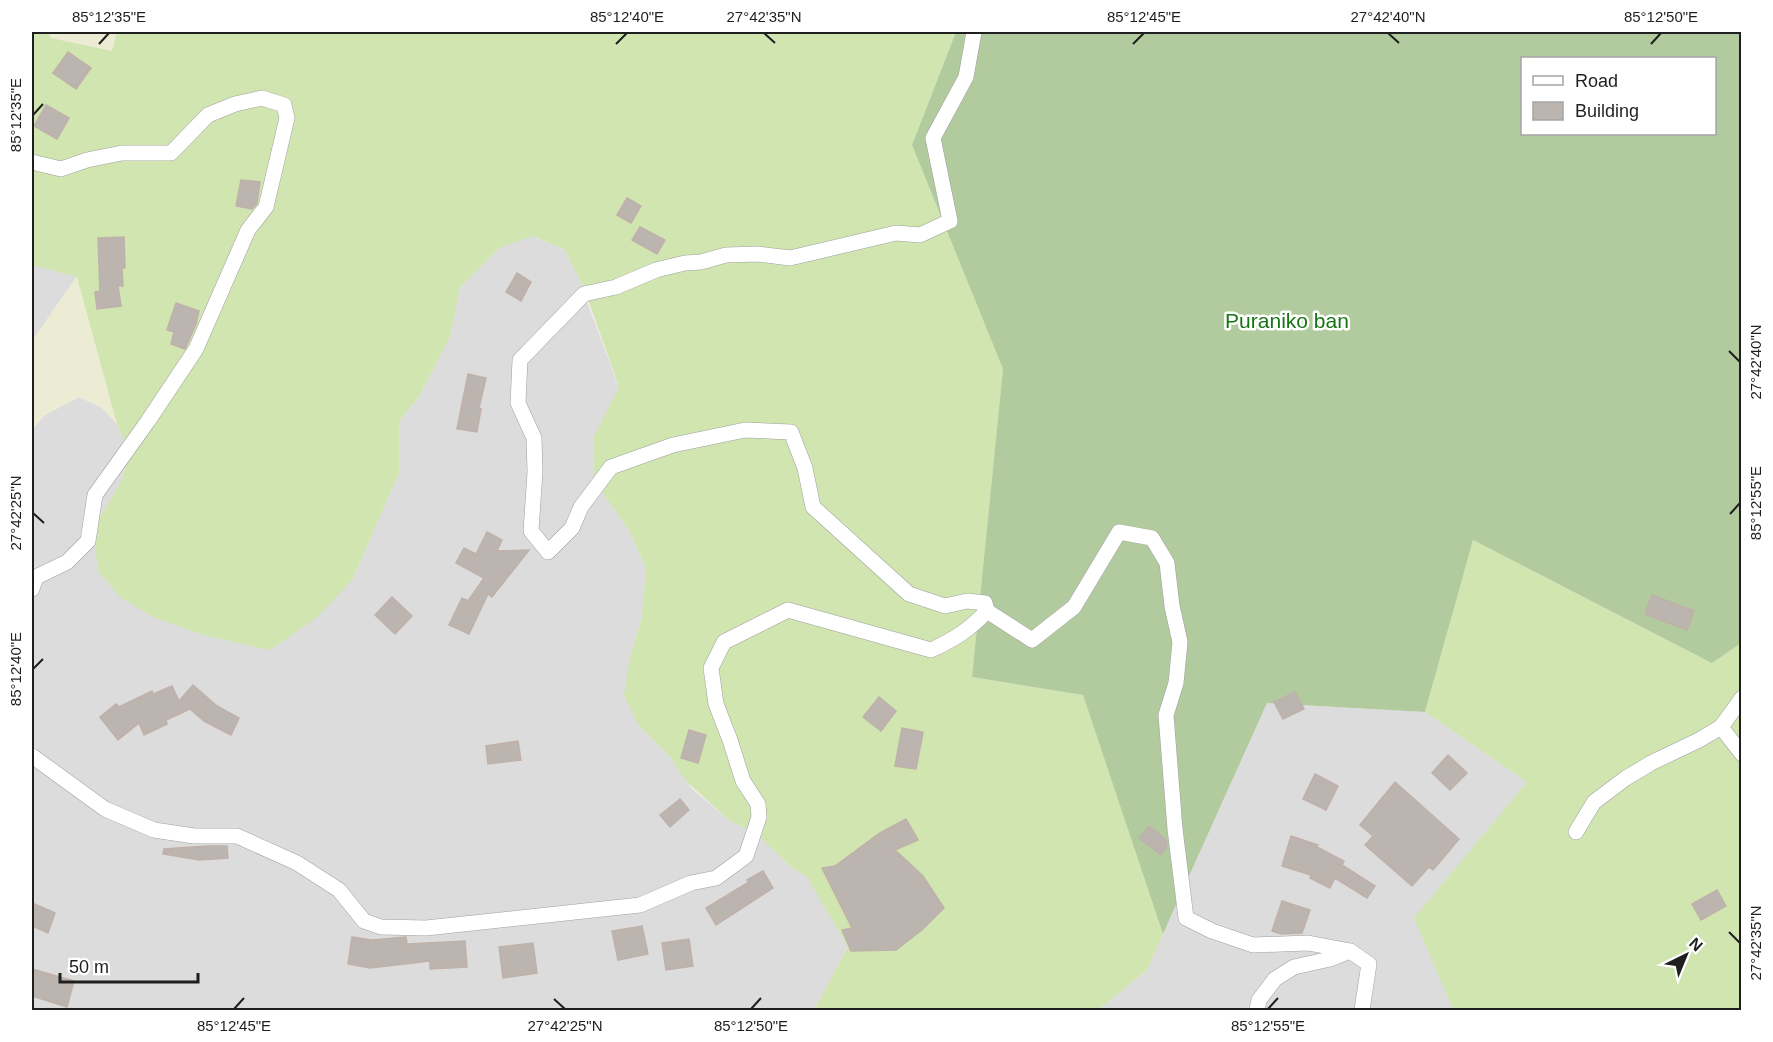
<svg xmlns="http://www.w3.org/2000/svg" width="1773" height="1042" viewBox="0 0 1773 1042" font-family="Helvetica,sans-serif">
  <rect width="100%" height="100%" fill="#efebe6"/>
  <g fill="#dddcdc">
    <path d="M532,236L564,249L584,288V294L619,388L594,436L593,479L630,532L646,568L642,616L629,663L637,723L670,757L692,789L730,821L755,833L791,867L807,877L825,905L848,947L814,1010H32V430L45,415L79,397L102,408L117,424L129,452L123,478L93,529L352,580L399,473V422L419,396L450,337L460,288L496,249Z"/>
    <path d="M32,265L77,276L32,341Z"/>
    <path d="M1267,703L1425,712L1527,782L1415,918L1453,1010H1098L1147,970Z"/>
  </g>
  <g fill="#ecebd3">
    <path d="M48,32H117L112,51L51,38Z"/>
    <path d="M77,276L117,424L102,408L79,397L45,415L32,430V341Z"/>
  </g>
  <g fill="#d0e5b0">
    <path d="M32,32H48L51,38L112,51L117,32H956L912,145L1003,369L972,677L1083,695L1163,934L1147,970L1098,1010H814L848,947L807,877L791,867L755,833L730,821L686,781L670,757L637,723L624,695L629,663L642,616L646,568L630,532L593,479L594,436L619,387L584,288L564,249L533,236L499,248L460,288L450,337L419,396L399,422V473L352,580L316,618L270,650L207,636L153,617L120,597L98,571L93,529L123,478L129,452L117,424L77,277L32,265Z"/>
    <path d="M1473,540L1712,662L1741,643V1010H1453L1414,918L1527,782L1425,712Z"/>
  </g>
  <path fill="#b1cb9e" fill-rule="evenodd" d="M956,32H1741V643L1712,663L1473,540L1425,712L1267,703L1163,934L1083,695L972,677L1003,369L912,145ZM1522,58H1714V134H1522Z"/>
  <g fill="#bcb4af" stroke="#bfb1aa" stroke-width="1.5">
    <path d="M68,52L91,68L76,89L53,73Z"/>
    <path d="M46,105L69,118L57,139L34,126Z"/>
    <path d="M241,180L260,182L257,203L252,209L236,206Z"/>
    <path d="M627,198L641,206L631,223L617,215Z"/>
    <path d="M640,227L665,240L657,254L632,240Z"/>
    <path d="M124,237L125,268H122L123,286H118L121,306L97,309L95,292L100,291L98,238Z"/>
    <path d="M517,273L531,282L521,301L506,292Z"/>
    <path d="M176,303L199,311L196,324L185,349L171,344L174,332L167,330Z"/>
    <path d="M468,374L486,378L479,408L481,409L477,432L457,429Z"/>
    <path d="M487,532L502,540L497,551L529,550L492,597L488,594L469,634L449,625L462,598L468,601L484,578L456,563L464,548L476,554Z"/>
    <path d="M1652,595L1694,611L1687,630L1645,614Z"/>
    <path d="M392,597L412,616L395,634L375,615Z"/>
    <path d="M193,685L217,706L239,718L231,735L204,721L190,709L166,720L167,724L144,735L139,723L118,740L100,717L116,704L119,707L152,691L153,694L172,686L179,701Z"/>
    <path d="M1295,692L1304,709L1283,719L1274,702Z"/>
    <path d="M879,697L896,711L881,731L863,717Z"/>
    <path d="M902,728L923,732L916,769L895,766Z"/>
    <path d="M689,730L706,735L698,763L681,758Z"/>
    <path d="M518,741L521,760L488,764L486,746Z"/>
    <path d="M1448,755L1467,773L1450,790L1432,773Z"/>
    <path d="M1315,774L1338,786L1326,810L1303,799Z"/>
    <path d="M1395,782L1459,839L1433,870L1429,867L1412,886L1365,845L1373,836L1360,825Z"/>
    <path d="M680,799L689,810L670,827L660,815Z"/>
    <path d="M906,819L918,840L895,850L923,876L944,908L923,929L896,950L851,951L842,930L852,928L822,868L835,866L880,833Z"/>
    <path d="M1149,826L1166,840L1167,847L1161,855L1139,838Z"/>
    <path d="M1291,836L1318,845L1317,847L1344,861L1342,865L1375,886L1367,898L1335,878L1330,888L1310,878L1311,875L1282,866Z"/>
    <path d="M207,846H227L228,858L199,860L163,854L164,849Z"/>
    <path d="M763,871L773,888L716,925L706,908L749,882L747,880Z"/>
    <path d="M1717,890L1726,906L1701,920L1692,904Z"/>
    <path d="M1282,901L1310,910L1302,933L1281,934L1272,931Z"/>
    <path d="M32,903L55,913L48,933L32,926Z"/>
    <path d="M642,926L648,954L618,960L612,931Z"/>
    <path d="M352,937L372,940L406,937L407,944L465,941L467,967L430,969V961L370,968L348,964Z"/>
    <path d="M689,939L693,966L666,970L662,943Z"/>
    <path d="M533,943L537,973L503,978L499,947Z"/>
    <path d="M32,969L74,981L67,1007L32,996Z"/>
  </g>
  <g fill="none" stroke-linecap="round" stroke-linejoin="round">
    <defs>
      <g id="minor">
        <path d="M974,32L966,77L933,138L950,221L920,235L896,233L790,258L758,254L726,255L701,262L685,263L656,270L616,287L584,294L520,360L518,403L534,438L535,472L531,531L548,552L572,528L581,507L611,467L673,445L745,430L791,432L805,468L813,507L909,594L945,606L967,601L985,603L987,611"/>
        <path d="M32,162L61,169L87,160L122,153H171L208,115L235,104L262,98L284,105L287,118L266,207L248,230L196,349L148,421L95,495L88,541L67,562L36,577L32,589"/>
        <path d="M1742,698L1721,727L1742,754"/>
        <path d="M32,756L105,809L154,830L194,836H237L297,863L339,890L364,921L381,927L426,928L640,905L691,883L716,878L746,856L759,817L758,804L743,781L730,740L716,704L711,668L724,642L788,610L931,650C955,639 969,630 987,611L1032,640L1074,607L1119,532L1152,538L1167,563L1172,606L1180,642L1176,683L1166,715L1175,829L1186,918L1212,931L1253,945L1308,943L1350,951L1369,964L1362,1010"/>
        <path d="M1576,832L1594,802L1626,778L1651,763L1699,740L1721,727"/>
        <path d="M1257,1010L1259,1000L1275,979L1294,967L1330,959L1350,951"/>
      </g>
    </defs>
    <use href="#minor" stroke="#a0a0a0" stroke-width="16"/>
    <use href="#minor" stroke="#fff" stroke-width="15"/>
  </g>
  <path fill="none" stroke="#1f1f1f" stroke-width="2" d="M764,33L775,43M1388,33L1399,43M99,44L109,33M616,44L627,33M1133,44L1144,33M1651,44L1661,33M33,115L43,104M1729,351L1740,362M33,513L44,523M1730,514L1740,503M33,669L43,659M1729,932L1740,943M554,999L565,1009M234,1009L244,998M751,1009L761,998M1268,1009L1278,998"/>
  <g text-anchor="middle" dominant-baseline="central" stroke-width="5" stroke-linejoin="round" paint-order="stroke">
    <g font-size="21" fill="#187515" stroke="#fff">
      <text x="1287" y="320">Puraniko ban</text>
    </g>
  </g>
  <rect width="1773" height="1042" fill="none" stroke="#ffffff" stroke-width="66"/>
  <rect x="1521" y="57" width="195" height="78" fill="#ffffff" stroke="#a5a5a5" stroke-width="1.5"/>
  <rect x="1533" y="76" width="30" height="9" fill="#ffffff" stroke="#a5a5a5" stroke-width="1.5"/>
  <text x="1575" y="87" font-size="18" fill="#1f1f1f">Road</text>
  <rect x="1533" y="102" width="30" height="18" fill="#bcb4af" stroke="#a5a5a5" stroke-width="1.5"/>
  <text x="1575" y="117" font-size="18" fill="#1f1f1f">Building</text>
  <g transform="translate(1686 955) rotate(43)" stroke="#ffffff" stroke-width="4.5" paint-order="stroke">
  <path d="M0-4.5L10 22L0 15L-10 22Z" fill="#1f1f1f"/>
  <text y="-9" font-size="16" font-weight="bold" text-anchor="middle" fill="#1f1f1f">N</text>
  </g>
  <path d="M60 973v9h138v-9" fill="none" stroke="#1f1f1f" stroke-width="3"/>
  <text x="69" y="973" font-size="18" fill="#1f1f1f" stroke="#ffffff" stroke-width="4.5" paint-order="stroke">50 m</text>
  <rect x="33" y="33" width="1707" height="976" fill="none" stroke="#1f1f1f" stroke-width="2"/>
  <g font-size="15" text-anchor="middle" fill="#1f1f1f">
    <text x="109" y="22">85°12'35"E</text>
    <text x="627" y="22">85°12'40"E</text>
    <text x="764" y="22">27°42'35"N</text>
    <text x="1144" y="22">85°12'45"E</text>
    <text x="1388" y="22">27°42'40"N</text>
    <text x="1661" y="22">85°12'50"E</text>
    <text transform="translate(16 115) rotate(-90)" y="5">85°12'35"E</text>
    <text transform="translate(1756 362) rotate(-90)" y="5">27°42'40"N</text>
    <text transform="translate(1756 503) rotate(-90)" y="5">85°12'55"E</text>
    <text transform="translate(16 513) rotate(-90)" y="5">27°42'25"N</text>
    <text transform="translate(16 669) rotate(-90)" y="5">85°12'40"E</text>
    <text transform="translate(1756 943) rotate(-90)" y="5">27°42'35"N</text>
    <text x="234" y="1031">85°12'45"E</text>
    <text x="565" y="1031">27°42'25"N</text>
    <text x="751" y="1031">85°12'50"E</text>
    <text x="1268" y="1031">85°12'55"E</text>
  </g>
</svg>
